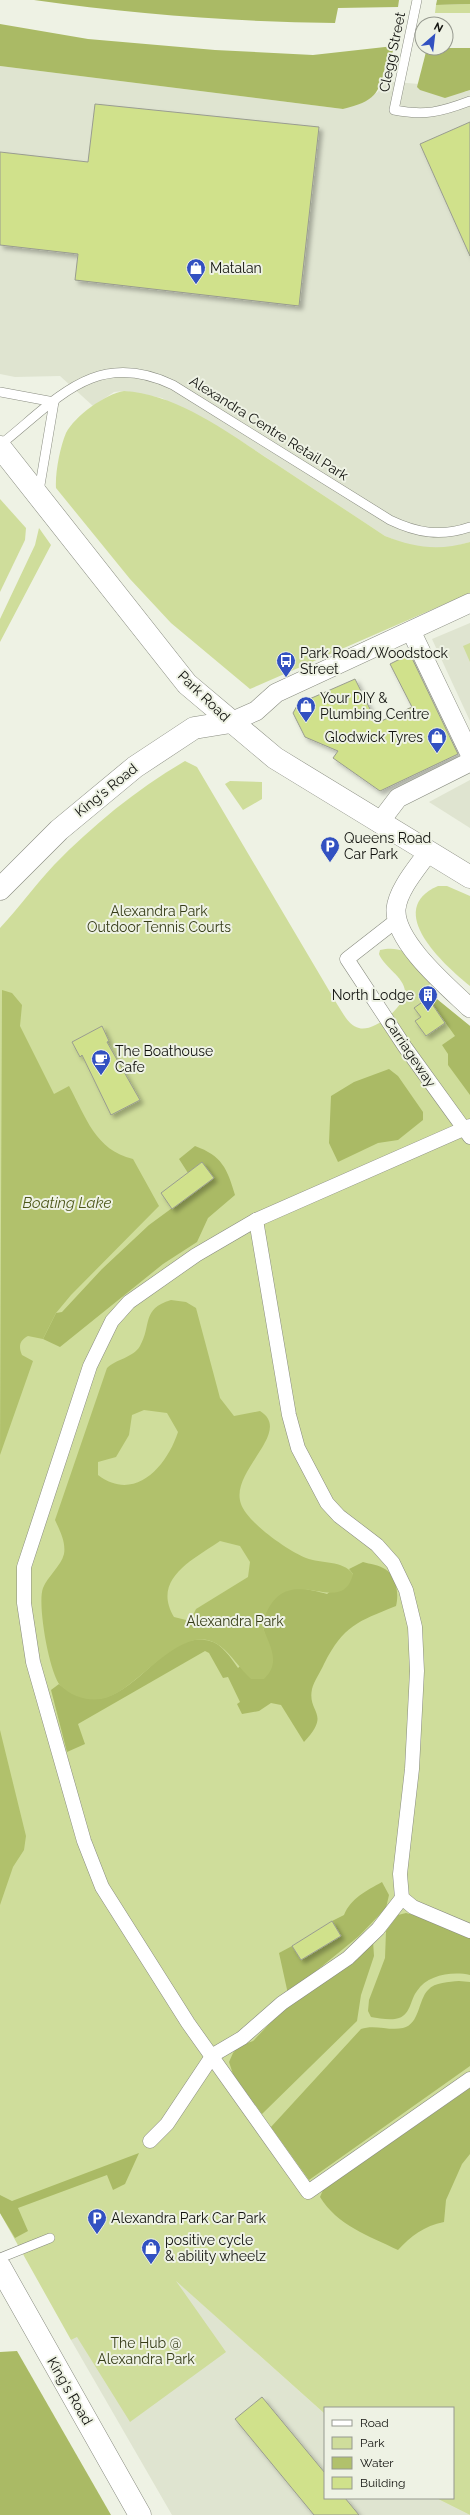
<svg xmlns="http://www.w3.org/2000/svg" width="470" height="2515" viewBox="0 0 470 2515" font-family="Raleway,sans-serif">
  <defs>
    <filter id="shadow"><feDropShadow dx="3.5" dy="3.5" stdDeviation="2" flood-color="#0004"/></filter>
  </defs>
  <rect width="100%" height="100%" fill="#eef2e4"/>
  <g fill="#dfe4d0">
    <path d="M0,66L343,109L378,92L383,81L419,84L417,87L465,92L470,90V542L452,547L434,548L410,546L385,536L241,441L162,398L124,391L114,392L93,406L60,376L15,377L0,374Z"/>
    <path d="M470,623V721L432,639Z"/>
    <path d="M470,780V828L429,802Z"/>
    <path d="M174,2279L325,2414V2498H436L470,2515H172L71,2340Z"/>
  </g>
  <g fill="#cfdd9b">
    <path d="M470,4V13H435L436,5Z"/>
    <path d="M124,391C179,394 231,435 276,464C312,488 349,512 385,536C415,548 439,551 470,542V593L250,689L171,623L130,579L56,488C55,473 60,447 66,433C75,416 105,394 124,391Z"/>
    <path d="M0,499L26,528L25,540L0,592Z"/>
    <path d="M39,528L51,545L0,642V619L35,545Z"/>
    <path d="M470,643V662L463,646Z"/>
    <path d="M185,761L197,767L337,1004C343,1013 348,1025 359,1028C373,1033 406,1006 405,991C404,977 384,967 379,954L380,950C409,944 416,962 433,982L424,989L470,1026V2515L436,2498H453V2408H325V2414L176,2281L226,2352L130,2422L77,2337L71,2340L0,2213V928C19,908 35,885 54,865C93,825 137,789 185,761Z"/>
    <path d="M230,781L262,782V799L243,810L225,784Z"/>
    <path d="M438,886H447L470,896V986C444,965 383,910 438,886Z"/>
  </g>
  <g fill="#aaba65">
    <path d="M34,0H399L398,7L338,8L335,23C234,22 134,14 34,0Z"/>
    <path d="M437,0H470V4L436,5Z"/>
    <path d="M0,24L88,39L215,50L313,55L394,46L390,63H386C379,95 375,101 343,109L0,66Z"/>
    <path d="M427,48H470V90L445,98L420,90L417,87Z"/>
    <path d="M432,995L470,1026V1095L448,1065V1054L442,1045L455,1036L428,998Z"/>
    <path d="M389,1069L398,1076L423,1112V1120L398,1140L378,1143L338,1162L329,1143L331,1096L354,1082Z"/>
    <path d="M195,1146C222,1156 227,1168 235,1195L208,1218L197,1242L163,1264L60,1347L43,1339L56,1313L62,1312L102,1269L149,1225L213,1178L202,1162L188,1173L179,1159Z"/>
    <path d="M363,1562C370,1564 379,1565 385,1569C397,1576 399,1595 396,1606C357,1622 344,1625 324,1664C321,1671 314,1681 312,1689C307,1714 332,1712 304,1742L281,1705L271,1703L259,1711L242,1714L237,1704L240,1702L228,1677L223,1678L209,1653L205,1651L78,1724L85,1744L67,1752L51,1690L59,1684C125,1738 156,1625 210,1641C222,1644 231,1658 238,1668L267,1641C266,1636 262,1628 263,1623C264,1611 275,1593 287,1590C300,1586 315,1591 327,1594L353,1574L349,1569Z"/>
    <path d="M382,1882L389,1895L386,1908L359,1936L288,1994L279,1953L292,1946L301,1960L341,1936L332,1921L344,1915C351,1898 366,1891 382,1882Z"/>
    <path d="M406,1913L422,1917L470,1938V1975C452,1971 427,1975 417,1991C410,2000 411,2014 399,2018C391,2021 379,2018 371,2017L368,2011L369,2000L385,1958L386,1931L398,1915Z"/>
    <path d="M373,1941L374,1956L361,1995L357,2021L262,2114L233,2074L229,2062L233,2053L239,2046L253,2041L278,2015Z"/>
    <path d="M459,1981L470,1982V2066L309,2180L271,2127L361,2029C374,2024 389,2031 403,2028C420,2024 418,2000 428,1990C435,1982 449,1982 459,1981Z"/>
    <path d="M470,2088V2154L462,2164L446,2200L444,2222C424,2226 411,2236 398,2250C369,2236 337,2225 320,2197L323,2190Z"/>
    <path d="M139,2153L125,2184L113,2190L107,2175L18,2208L28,2231L15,2238L0,2213V2195L12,2201Z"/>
    <path d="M17,2351L111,2515H0V2352Z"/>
  </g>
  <g fill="#b1c16c" fill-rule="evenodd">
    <path d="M2,990L12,993L22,1005L20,1026L54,1094L69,1086C86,1117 95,1150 133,1159L159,1206L71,1295L56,1313L43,1339L28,1336C20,1340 18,1346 22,1355L33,1361L0,1455Z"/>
    <path d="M171,1300L186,1302L196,1308L220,1398L234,1416L260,1411C294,1432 229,1471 241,1504C247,1522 288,1551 306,1558C321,1564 343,1560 353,1574C341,1623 283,1551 262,1625C269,1645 282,1662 264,1679H251C240,1669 232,1655 220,1646C181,1617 137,1694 101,1699C85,1701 71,1696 60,1685C49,1672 37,1603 43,1588C48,1576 61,1566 64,1554C66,1542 60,1531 55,1520L107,1368C116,1359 133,1358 140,1346C152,1325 141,1309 171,1300ZM144,1410L167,1413L178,1432C167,1466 135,1503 98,1475V1462L116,1457L129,1435L132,1415ZM220,1541L240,1546L250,1562L248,1577L196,1609L190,1621L174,1617C151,1579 194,1559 220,1541Z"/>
    <path d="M0,1730L26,1836L24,1850L13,1867L0,1905Z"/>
  </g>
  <g fill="#d0e18b" stroke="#999c90" filter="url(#shadow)">
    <path d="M95,104L319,127L299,306L75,280L78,254L0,245V152L88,162Z"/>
    <path d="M470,122V256L420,144Z"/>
    <path d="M410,654L458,754L380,791L333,758L338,751L305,737L293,713L298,704L355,679L377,723L412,707L390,664Z"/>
    <path d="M428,998L445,1023L426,1036L415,1021L421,1017L414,1008Z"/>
    <path d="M102,1026L109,1041L107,1042L140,1100L111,1115L82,1055L80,1057L72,1042Z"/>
    <path d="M202,1162L214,1178L172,1209L161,1193Z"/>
    <path d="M332,1921L341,1936L301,1960L292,1946Z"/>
    <path d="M262,2397L325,2473V2498H345L359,2515H314L235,2419Z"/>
  </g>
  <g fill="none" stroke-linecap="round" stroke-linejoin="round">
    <defs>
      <g id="service">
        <path d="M417,0L394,110C425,116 441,112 470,101"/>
        <path d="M0,392L54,402"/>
        <path d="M0,445C57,400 95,348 173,385L390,520C417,533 441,537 470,527"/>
        <path d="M39,491L54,402"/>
        <path d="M0,2258L50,2238"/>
      </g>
      <g id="pedestrian">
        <path d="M397,920L347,959L405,1047L470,1137"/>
        <path d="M470,1126L256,1220L196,1255L129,1302L112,1321L90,1366L24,1567V1603L33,1662L84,1841L102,1887L188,2023L308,2192L470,2079"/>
        <path d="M256,1220L289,1415L298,1448L327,1503L339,1516L377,1545L393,1563L406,1590L415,1627L417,1671L412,1769L400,1874L402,1898L413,1907L470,1931"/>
        <path d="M150,2141L167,2124L213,2055L242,2038L282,2003L348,1958L378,1929L402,1898"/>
      </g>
      <g id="minor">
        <path d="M411,631L470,754"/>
        <path d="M231,722L256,711L276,693L470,603"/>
        <path d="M379,823L398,798L470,762"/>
        <path d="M429,851C418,867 398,889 396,909C394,942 448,987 470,1008"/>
      </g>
      <g id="tertiary">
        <path d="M0,447L187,684L275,758L470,877"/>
        <path d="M0,889L59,830L135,767L194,728L231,722"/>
        <path d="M0,2267L140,2515"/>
      </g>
    </defs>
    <use href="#service" stroke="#898c80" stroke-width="10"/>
    <use href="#pedestrian" stroke="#898c80" stroke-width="15"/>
    <use href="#minor" stroke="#898c80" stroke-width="20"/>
    <use href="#tertiary" stroke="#898c80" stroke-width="23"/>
    <use href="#service" stroke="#fff" stroke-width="9"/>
    <use href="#pedestrian" stroke="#fff" stroke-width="14"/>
    <use href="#minor" stroke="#fff" stroke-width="19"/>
    <use href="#tertiary" stroke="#fff" stroke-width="22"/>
  </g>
  <defs>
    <symbol id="shop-pin" viewBox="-11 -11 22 30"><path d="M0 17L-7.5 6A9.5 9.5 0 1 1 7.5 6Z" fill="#3251c1" stroke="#eef2e4"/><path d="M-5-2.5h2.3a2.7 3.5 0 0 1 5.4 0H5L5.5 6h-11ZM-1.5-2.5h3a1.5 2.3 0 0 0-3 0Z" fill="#fff"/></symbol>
    <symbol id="bus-pin" viewBox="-11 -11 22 30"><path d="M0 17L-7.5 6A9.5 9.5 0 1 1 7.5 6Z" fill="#3251c1" stroke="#eef2e4"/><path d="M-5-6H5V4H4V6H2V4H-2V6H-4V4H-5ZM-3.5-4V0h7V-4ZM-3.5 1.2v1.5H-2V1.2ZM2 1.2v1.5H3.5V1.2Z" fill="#fff"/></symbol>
    <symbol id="parking-pin" viewBox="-11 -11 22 30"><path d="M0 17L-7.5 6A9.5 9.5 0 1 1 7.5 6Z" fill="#3251c1" stroke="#eef2e4"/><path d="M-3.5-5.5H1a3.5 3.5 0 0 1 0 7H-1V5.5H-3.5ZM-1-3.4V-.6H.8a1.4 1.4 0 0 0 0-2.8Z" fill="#fff"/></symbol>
    <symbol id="building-pin" viewBox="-11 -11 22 30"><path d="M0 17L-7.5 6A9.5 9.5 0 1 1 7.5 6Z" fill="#3251c1" stroke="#eef2e4"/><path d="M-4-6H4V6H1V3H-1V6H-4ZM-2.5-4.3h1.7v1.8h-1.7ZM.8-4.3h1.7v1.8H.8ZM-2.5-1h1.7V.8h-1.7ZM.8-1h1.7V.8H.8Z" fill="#fff"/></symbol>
    <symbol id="cafe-pin" viewBox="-11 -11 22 30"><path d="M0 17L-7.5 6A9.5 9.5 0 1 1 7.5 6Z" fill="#3251c1" stroke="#eef2e4"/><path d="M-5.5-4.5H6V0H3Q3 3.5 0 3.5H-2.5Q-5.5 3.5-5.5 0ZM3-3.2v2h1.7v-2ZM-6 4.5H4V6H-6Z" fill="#fff"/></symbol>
  </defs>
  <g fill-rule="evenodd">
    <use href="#shop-pin" x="185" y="257" width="22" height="30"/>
    <use href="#bus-pin" x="275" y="650" width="22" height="30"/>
    <use href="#shop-pin" x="295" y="695" width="22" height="30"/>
    <use href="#shop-pin" x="426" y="726" width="22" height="30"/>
    <use href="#parking-pin" x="319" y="835" width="22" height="30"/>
    <use href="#building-pin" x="417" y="984" width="22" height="30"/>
    <use href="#cafe-pin" x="90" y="1048" width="22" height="30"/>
    <use href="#parking-pin" x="86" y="2207" width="22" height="30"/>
    <use href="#shop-pin" x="140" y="2237" width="22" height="30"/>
  </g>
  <g text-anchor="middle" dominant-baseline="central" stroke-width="4" stroke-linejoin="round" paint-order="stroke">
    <g font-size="14" fill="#12130f" stroke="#eef2e4">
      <text transform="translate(392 52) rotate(-78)">Clegg Street</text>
      <text transform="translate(269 428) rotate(32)">Alexandra Centre Retail Park</text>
      <text transform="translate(204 696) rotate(44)">Park Road</text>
      <text transform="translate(106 790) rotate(-39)">King's Road</text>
      <text transform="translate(410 1052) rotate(56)">Carriageway</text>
      <text transform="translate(70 2391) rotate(60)">King's Road</text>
    </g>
    <g font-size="14" fill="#12130f" stroke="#eef2e4" text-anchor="start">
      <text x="210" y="268">Matalan</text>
      <text x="300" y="653">Park Road/Woodstock<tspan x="300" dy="16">Street</tspan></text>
      <text x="320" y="698">Your DIY &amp;<tspan x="320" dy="16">Plumbing Centre</tspan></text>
      <text x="423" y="737" text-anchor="end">Glodwick Tyres</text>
      <text x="344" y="838">Queens Road<tspan x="344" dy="16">Car Park</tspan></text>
      <text x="414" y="995" text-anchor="end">North Lodge</text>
      <text x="115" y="1051">The Boathouse<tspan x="115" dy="16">Cafe</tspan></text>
      <text x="111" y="2218">Alexandra Park Car Park</text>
      <text x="165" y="2240">positive cycle<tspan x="165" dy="16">&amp; ability wheelz</tspan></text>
    </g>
    <g font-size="14" fill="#363c18" stroke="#eef2e4">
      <text x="159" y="911">Alexandra Park<tspan x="159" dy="16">Outdoor Tennis Courts</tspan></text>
      <text x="235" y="1621">Alexandra Park</text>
      <text x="146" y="2343">The Hub @<tspan x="146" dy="16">Alexandra Park</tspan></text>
    </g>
    <g font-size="15" font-style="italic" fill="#4e581b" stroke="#eef2e4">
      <text x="67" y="1203">Boating Lake</text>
    </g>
  </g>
  <rect x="324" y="2407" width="130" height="92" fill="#eef2e4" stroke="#96998f"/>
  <rect x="332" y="2420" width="20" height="6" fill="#ffffff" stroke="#96998f"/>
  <text x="360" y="2427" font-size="12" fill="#12130f">Road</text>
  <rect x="332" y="2437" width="20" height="12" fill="#cfdd9b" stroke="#96998f"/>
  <text x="360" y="2447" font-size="12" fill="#12130f">Park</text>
  <rect x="332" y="2457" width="20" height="12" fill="#b1c16c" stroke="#96998f"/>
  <text x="360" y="2467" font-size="12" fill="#12130f">Water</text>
  <rect x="332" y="2477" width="20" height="12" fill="#d0e18b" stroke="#96998f"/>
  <text x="360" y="2487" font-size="12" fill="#12130f">Building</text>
  <g transform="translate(434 36) rotate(28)"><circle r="19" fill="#eef2e4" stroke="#96998f"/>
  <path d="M0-3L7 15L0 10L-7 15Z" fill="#3251c1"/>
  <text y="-6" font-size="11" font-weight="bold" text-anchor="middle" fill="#12130f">N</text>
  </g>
</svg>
